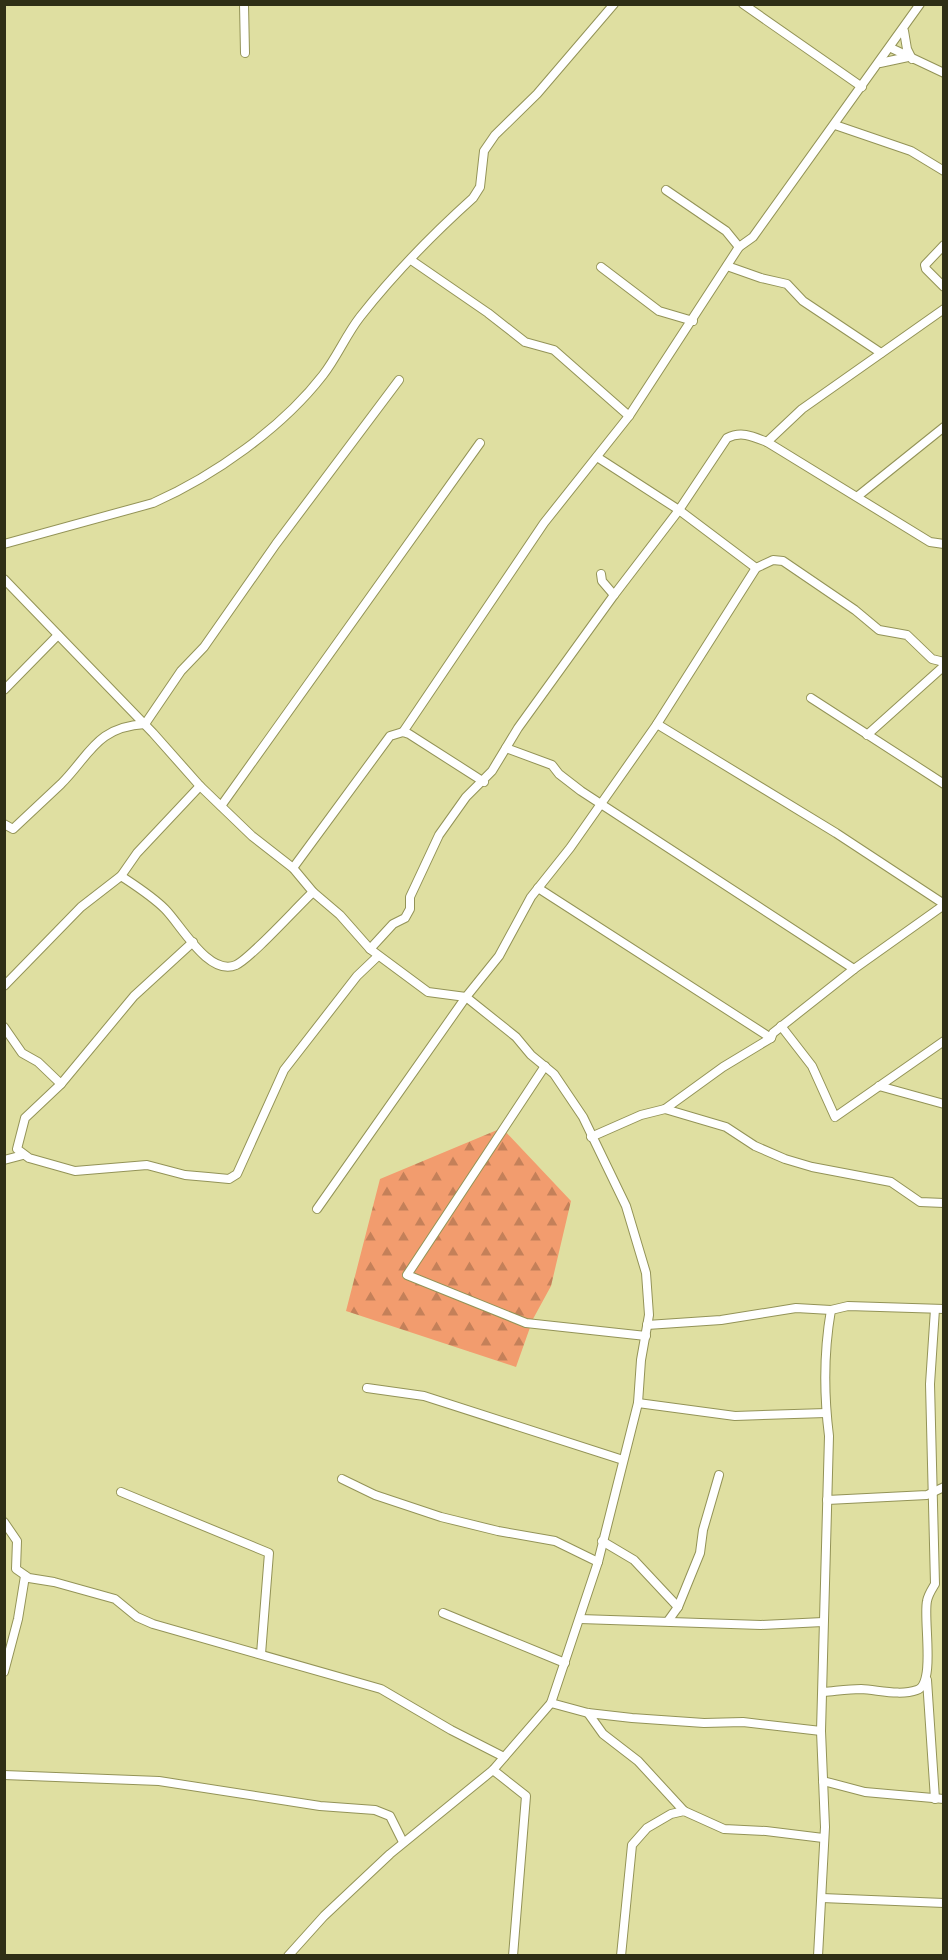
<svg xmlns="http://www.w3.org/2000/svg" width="948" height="1960" viewBox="0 0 948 1960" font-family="Raleway,sans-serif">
  <defs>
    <pattern id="forest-firs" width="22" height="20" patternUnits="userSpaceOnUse" patternTransform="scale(1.5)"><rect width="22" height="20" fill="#f29c6e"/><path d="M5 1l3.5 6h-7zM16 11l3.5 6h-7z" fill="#c48059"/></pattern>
  </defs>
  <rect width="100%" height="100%" fill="#dfdfa1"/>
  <path fill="url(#forest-firs)" d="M502,1128L571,1201L551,1286L533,1319L516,1367L346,1311L380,1179Z"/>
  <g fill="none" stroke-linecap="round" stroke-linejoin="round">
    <defs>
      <g id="street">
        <path d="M244,4L245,53"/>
        <path d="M743,4L862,87"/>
        <path d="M904,31L907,49L912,59"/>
        <path d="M891,48L944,73"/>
        <path d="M880,63L908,57"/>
        <path d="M835,125L911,151L944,171"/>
        <path d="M944,245L925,265L926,269L944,287"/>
        <path d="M739,247L753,237L920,4"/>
        <path d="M411,260L488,313L525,342L554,350L629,416"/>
        <path d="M727,266L761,278L787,284L803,301L881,353"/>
        <path d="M601,267L659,311L693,321"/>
        <path d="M767,442L802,409L944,309"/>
        <path d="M597,457L679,510L727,438C741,431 752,436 767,442L930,542L944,544"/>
        <path d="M858,496L944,427"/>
        <path d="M4,544L153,503C214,476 282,428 323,375C337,357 346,335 360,317C393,275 433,234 473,198L480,187L484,151L495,135L537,94L614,4"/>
        <path d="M4,579L153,733L200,786L252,836L293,868L313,892L340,915L370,949L428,992L466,997L516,1037L531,1055L554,1074L583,1117L626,1206L646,1273L649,1315L641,1360L638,1403L598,1562L551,1703L493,1770L390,1854L324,1916L288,1956"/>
        <path d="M614,595L679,510L756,568"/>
        <path d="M4,690L58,635"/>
        <path d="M811,698L944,784"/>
        <path d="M657,724L836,833L944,904"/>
        <path d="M403,732L544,523L629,416L739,247L726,231L666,190"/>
        <path d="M867,735L944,666"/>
        <path d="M506,748L552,765L559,774L581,791L854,969"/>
        <path d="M221,806L480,443"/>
        <path d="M4,824L13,829C29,814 45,799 61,784C90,755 96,727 145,724L181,671L204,647L276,544L399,380"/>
        <path d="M293,868L390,736L403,732L409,734L484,782"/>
        <path d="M121,876C136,886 152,896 165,909C181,925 209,977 236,965C251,958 297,907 313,892"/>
        <path d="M538,888L771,1038"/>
        <path d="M193,942L134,996L61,1084L25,1118L17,1149L29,1158L75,1171L147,1165L185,1175L208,1177L229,1179L237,1174L284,1070L357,976L378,956"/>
        <path d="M370,949L393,924L405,918L410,909V897L439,835L466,797L492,771L518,728L614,595L602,581L601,574"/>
        <path d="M4,986L81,907L121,876L137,853L200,786"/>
        <path d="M781,1026L812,1066L835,1117L944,1041"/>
        <path d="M4,1027L22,1053L38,1062L61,1084"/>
        <path d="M545,1066L407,1275L526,1323L646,1336"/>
        <path d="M879,1086L944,1104"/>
        <path d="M665,1109L726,1127L755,1146L785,1159L812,1167L891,1182L920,1202L944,1203"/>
        <path d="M591,1137L641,1115L665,1109L723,1067L771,1038L773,1033L854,969L944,905"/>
        <path d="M4,1160L23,1155"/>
        <path d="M317,1209L466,997L499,956L531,897L570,848L657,724L756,568L773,560L783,561L855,610L879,630L907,635L932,659L944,662"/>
        <path d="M647,1325L721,1320L796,1308L831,1310L848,1306L944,1309"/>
        <path d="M367,1388L424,1396L623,1460"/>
        <path d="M638,1403L735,1416L826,1413"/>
        <path d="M342,1479L375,1495L441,1517L498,1531L555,1541L598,1562"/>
        <path d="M121,1492L269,1553L261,1654"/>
        <path d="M827,1500L927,1495L944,1487"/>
        <path d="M4,1522L17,1541L16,1569L29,1578L54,1582L115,1599L137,1617L153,1624L381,1689L451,1730L504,1757"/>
        <path d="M602,1541L634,1560L678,1607L668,1621"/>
        <path d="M678,1607L700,1553L703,1530L719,1475"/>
        <path d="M443,1613L565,1663"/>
        <path d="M580,1619L761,1625L823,1622"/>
        <path d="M4,1672L18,1619L25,1576"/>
        <path d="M927,1680L935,1799"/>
        <path d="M824,1692C836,1691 849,1689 861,1689C879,1690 900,1696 917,1690C936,1684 923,1619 927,1601C928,1595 932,1589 935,1584L930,1384L935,1309"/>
        <path d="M551,1703L588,1713L632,1718L704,1723L743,1722L821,1731"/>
        <path d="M588,1713L603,1734L638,1761L684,1811"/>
        <path d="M493,1770L526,1796L513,1956"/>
        <path d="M4,1775L159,1781L320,1806L375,1810L390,1816L403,1842"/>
        <path d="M823,1781L865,1792L944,1799"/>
        <path d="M822,1898L944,1903"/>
        <path d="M621,1956L632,1845L647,1828L671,1814L684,1811L724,1829L766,1831L823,1838"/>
        <path d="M818,1956L825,1827L821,1731L829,1436C824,1396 824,1350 831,1310"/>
      </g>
    </defs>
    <use href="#street" stroke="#939357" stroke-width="10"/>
    <use href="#street" stroke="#fff" stroke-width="8"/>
  </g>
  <rect width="948" height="1960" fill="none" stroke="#2f2f16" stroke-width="12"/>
</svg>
